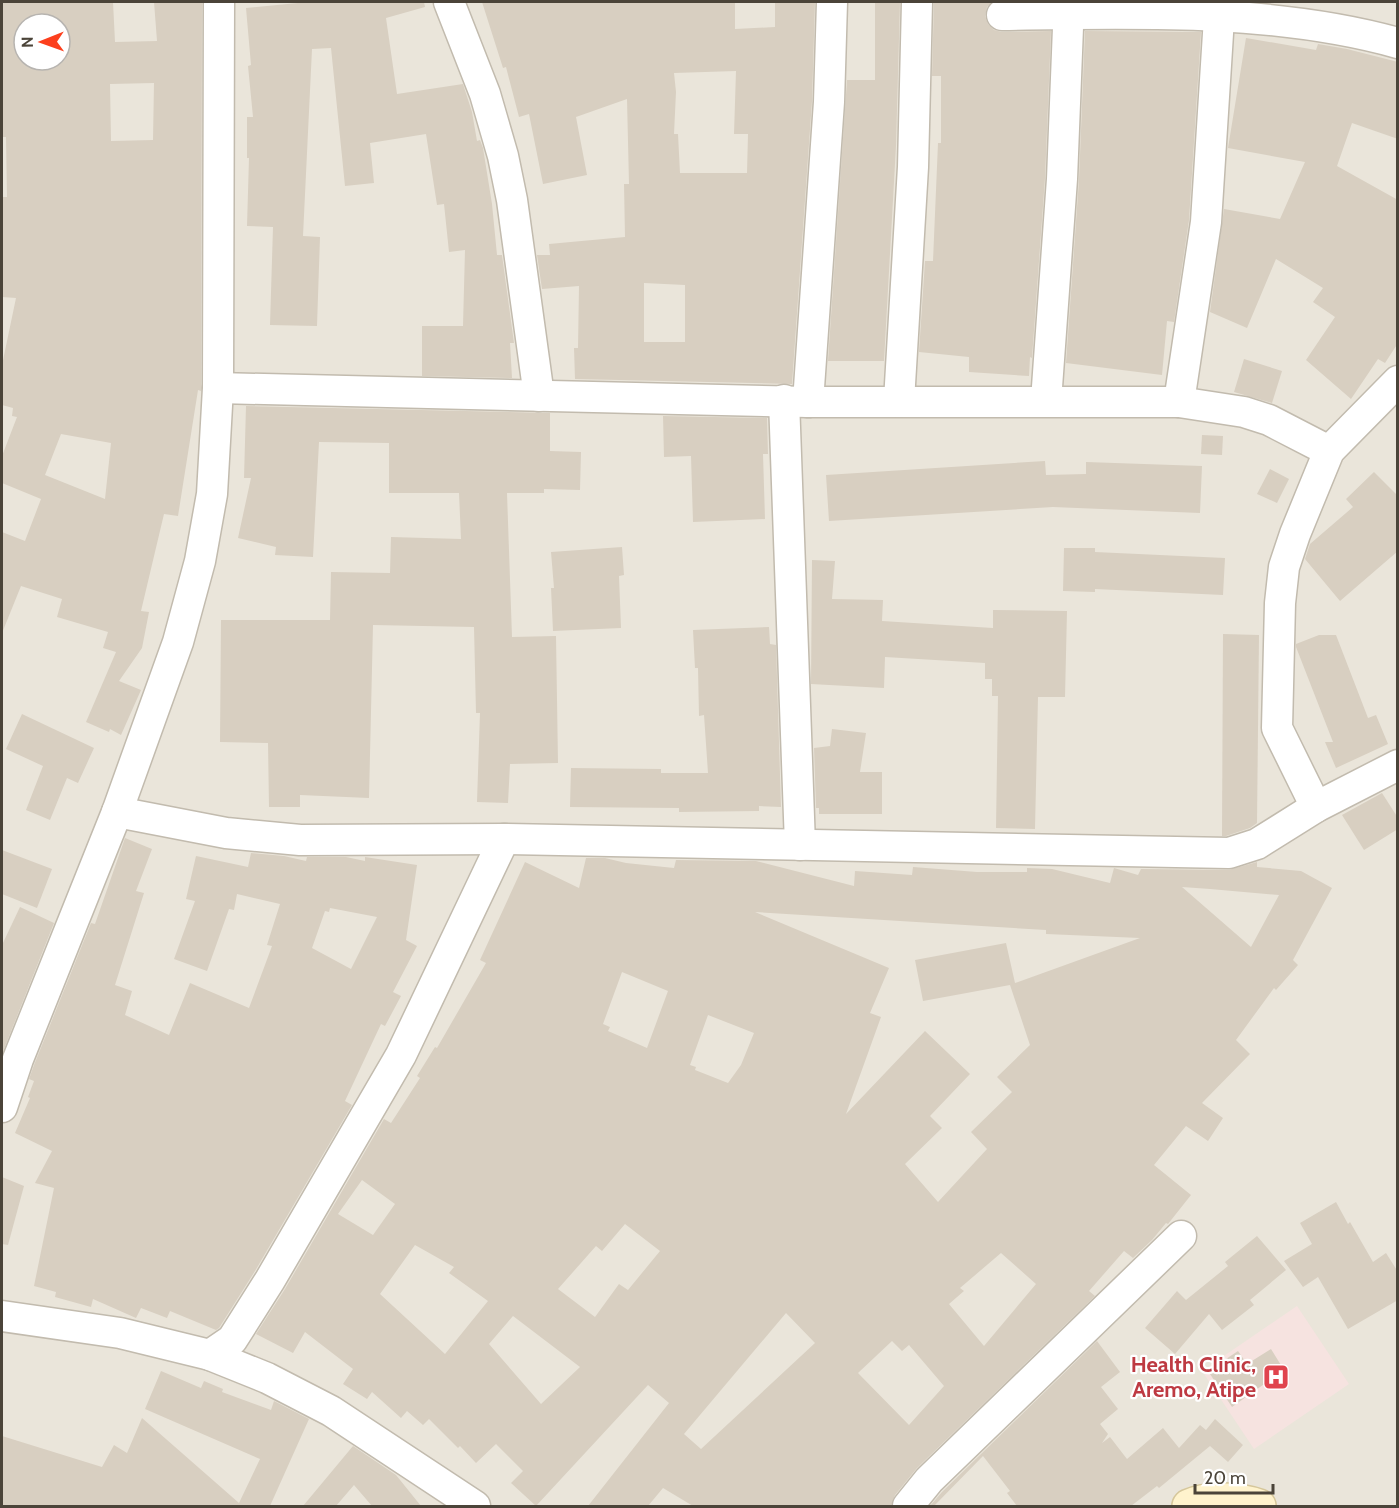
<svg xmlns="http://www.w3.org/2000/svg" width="1399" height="1508" viewBox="0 0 1399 1508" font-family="Cabin,sans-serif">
  <rect width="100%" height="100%" fill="#f6f3ec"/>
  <path fill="#eae5da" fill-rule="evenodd" d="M2,2H1397V1506H2ZM24,24H60V60H24Z"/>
  <path fill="#f6e3e0" d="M1297,1306L1349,1384L1254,1449L1202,1371Z"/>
  <g fill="#d8cfc1" fill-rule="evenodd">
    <path d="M2,2H113L115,42L157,41L154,2H202L201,391L198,390L178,516L164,514L141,611L149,612L142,648L119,681L141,690L121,735L110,729L109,732L86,722L116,652L103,648L108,632L57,617L62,599L21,586L2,633V532L25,541L41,499L2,483V456L17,417L12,416L13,408L2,405V365L16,298L2,297V197H7L6,137H2ZM24,24H60V60H24ZM154,83L153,140L111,141L110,84ZM61,434L111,443L105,499L45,475Z"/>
    <path d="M308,2H424L425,7L386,18L397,94L463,84L472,112L477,141L480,140L483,148L492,204L497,255H502L514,343H510L512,378L422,376V326H463L465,250L449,252L444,204L437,205L426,134L370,143L374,183L345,186L331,48L312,49L303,236L320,237L317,326L270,325L273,227L247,226L249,158H247V117H253L248,66L251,65L246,8Z"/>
    <path d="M482,2H735V29L775,27V2H815L812,101L792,384L575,379L574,348H578L579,286L542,289L537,255H550L549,244L625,237L624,184H629L627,99L576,117L587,175L543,184L529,114L519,117L506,67L503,68ZM736,71L734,134H748L747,173H680L678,134H674L676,92L674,73ZM644,283L685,285V342H644Z"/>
    <path d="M875,2H900L896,146L884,361H828L847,80H875Z"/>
    <path d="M934,2H992L987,7L985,16L988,24L994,30L1002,32L1051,31L1045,178L1032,358L1030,357L1029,376L969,372V357L919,352L925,261H933L938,143H941V76H932Z"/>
    <path d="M1085,31L1201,32L1189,220L1174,322L1167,321L1162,375L1066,363L1079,180Z"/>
    <path d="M1246,38L1316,50L1318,44L1347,49L1398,62V139L1352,123L1337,166L1398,200V343L1385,363L1378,359L1351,399L1306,360L1335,317L1313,302L1323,288L1276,259L1247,328L1210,312L1224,209L1280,219L1305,162L1228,148Z"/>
    <path d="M1244,359L1282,371L1272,403L1234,392Z"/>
    <path d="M246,406L550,413V451L581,452L580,490L544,489V493H507L512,637L556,636L558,763L510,764L508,803L477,802L480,713H476L474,627L373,625L369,798L300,795V807H269L268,743L220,742L221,620H330L331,572L390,573L391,537L461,539L459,493H389V443L319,442L313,557L275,555L276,547L238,538L251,478H244Z"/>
    <path d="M663,416L767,418L768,454H763L765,519L693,522L691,456L664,457Z"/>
    <path d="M1202,435L1223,436L1222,455L1201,454Z"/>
    <path d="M1045,461L1046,475L1086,474V462L1202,466L1200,513L1053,507L829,521L826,475Z"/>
    <path d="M1270,469L1289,479L1277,503L1257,494Z"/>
    <path d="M1374,472L1398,496V551L1340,601L1305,559L1310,544L1353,507L1346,499Z"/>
    <path d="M622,547L624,575L619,576L621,628L553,631L551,588H554L551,552Z"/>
    <path d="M1064,548H1095V552L1225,558L1223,595L1095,589V592L1063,591Z"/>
    <path d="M812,560L835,561L832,599L883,600L882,621L993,628V610L1067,611L1065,697H1038L1035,829L996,828L998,696H992V679H985V663L885,657L884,688L811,684Z"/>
    <path d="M769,627L770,644L776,645L781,807L759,806V811L679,812V808L570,807L571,768L661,769V773H708L704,715L699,716L698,668H695L693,630Z"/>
    <path d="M1223,634L1259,635L1257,823L1250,828L1226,836H1222Z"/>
    <path d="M1319,635H1336L1368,718L1376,715L1388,744L1336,768L1325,742H1333L1296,647V644Z"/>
    <path d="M22,714L94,748L78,783L67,778L50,820L26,810L43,766L6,749Z"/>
    <path d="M832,729L866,733L860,772H882V814H819V808H816L814,748L830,746Z"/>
    <path d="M1382,793L1398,818V829L1364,850L1342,815Z"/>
    <path d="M125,838L152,849L136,891L144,893L115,985L132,991L125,1015L169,1035L190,983L249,1008L272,946L267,945L280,904L237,894L234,910L229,909L207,971L174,959L195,901L186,899L196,856L248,867L251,853L284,856L306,861L307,857H346L365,861V857L417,865L406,940L417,946L393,992L401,996L385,1026L381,1024L345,1101L352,1105L255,1271L219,1328L216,1330L170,1311L167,1318L141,1308L136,1318L93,1299L91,1307L55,1297L56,1292L34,1286L54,1188L35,1183L52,1151L15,1133L30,1098L28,1097L34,1081L29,1079L34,1065L91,923L95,924ZM330,908L377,917L351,969L312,948L325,911L329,912Z"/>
    <path d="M2,850L52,869L37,908L2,894Z"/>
    <path d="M586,858H605L626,863L674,868L676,860L756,861L854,886L855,871L912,875L913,867L977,872H1027V868L1052,869L1110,883L1114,868L1138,875L1141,869L1229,870L1257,862V867L1301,871L1332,888L1293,960L1298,965L1276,990L1274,988L1236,1040L1250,1054L1202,1103L1223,1118L1208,1141L1186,1126L1154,1165L1191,1195L1168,1224L1166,1223L1152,1240L1133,1258L1124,1251L1089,1291L1095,1296L917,1468L895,1495L891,1506H693L663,1488L648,1506H588L669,1403L648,1385L536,1506L511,1483L523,1471L496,1444L476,1463L460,1446L458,1448L429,1419L423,1425L407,1411L401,1418L372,1392L367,1399L343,1384L353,1369L305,1332L293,1353L256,1334L285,1289L384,1119L391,1123L420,1078L417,1076L435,1047L437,1048L486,963L480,960L525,862L579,888ZM1182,887L1210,889L1279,895L1251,947ZM755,912L1046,930V934L1140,938L1015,983L1006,943L915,960L923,1001L1010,985L1030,1045L997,1077L1012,1092L971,1132L987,1149L938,1202L905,1164L942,1128L930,1116L970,1074L925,1031L846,1114L881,1017L870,1013L889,968ZM622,972L668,991L647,1048L608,1031L610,1027L603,1024ZM708,1015L754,1033L741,1065L728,1083L695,1070L696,1067L690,1065ZM362,1180L395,1204L373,1235L338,1214ZM625,1224L660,1251L628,1290L619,1284L595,1317L558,1289L596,1246L602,1251ZM415,1245L454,1267L449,1273L488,1301L445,1354L380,1294ZM1001,1253L1036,1284L984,1346L949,1304L964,1291L960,1288ZM786,1313L815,1343L701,1449L684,1434ZM513,1316L580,1367L541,1404L489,1344ZM892,1341L902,1351L909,1345L944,1386L909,1425L858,1373Z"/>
    <path d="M20,907L54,923L2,1054V945Z"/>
    <path d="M2,1177L24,1186L8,1245L2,1244Z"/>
    <path d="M1336,1202L1348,1224L1350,1222L1373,1262L1386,1253L1398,1272V1300L1348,1329L1318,1277L1303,1287L1284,1261L1312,1244L1300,1223Z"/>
    <path d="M1257,1236L1286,1270L1250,1300L1254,1305L1222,1330L1209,1314L1175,1354L1145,1328L1177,1291L1186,1300L1228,1266L1225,1262Z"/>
    <path d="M1097,1341L1120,1372L1101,1387L1118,1409L1100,1424L1108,1434L1102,1443L1110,1437L1127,1459L1163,1428L1179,1448L1200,1425L1206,1430L1215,1419L1243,1445L1228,1462L1210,1446L1159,1488L1157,1486L1131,1506H1017L1007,1493L1010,1491L983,1456L934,1506H930L942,1492Z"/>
    <path d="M1271,1349L1284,1370L1232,1407L1208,1371L1238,1351L1247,1364Z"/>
    <path d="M161,1371L201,1388L204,1381L223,1389L222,1392L271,1410L274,1401L309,1419L270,1506H2V1436L102,1467L114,1445L127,1453L142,1418L239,1503L260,1459L145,1409Z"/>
    <path d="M353,1446L396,1475L421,1506H372L354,1485L336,1506H303Z"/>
  </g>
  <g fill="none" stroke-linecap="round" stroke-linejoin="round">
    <defs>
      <g id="street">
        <path d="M449,2L485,94L503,156L512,200L539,396"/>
        <path d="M1002,15C1130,13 1273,8 1398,43"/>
        <path d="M218,388L808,402H1179L1244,412L1269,420L1329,451"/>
        <path d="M784,400L800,845"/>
        <path d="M899,401L913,167L917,2"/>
        <path d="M1046,401L1062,179L1069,2"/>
        <path d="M808,402L829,102L832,2"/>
        <path d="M1179,402L1206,222L1220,2"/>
        <path d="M1316,807L1277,728L1280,603L1284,567L1295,534L1329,451L1398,381"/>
        <path d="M117,812L226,833L300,840L504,839L1229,853L1257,844L1316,807L1398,765"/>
        <path d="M2,1107L18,1059L117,812L178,642L200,561L212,494L218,388L219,2"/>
        <path d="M2,1316L120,1333L210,1355L267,1378L331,1411L475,1506"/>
        <path d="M210,1355L232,1340L270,1280L401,1055L504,839"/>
        <path d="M908,1506L929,1480L1181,1236"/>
      </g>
      <path id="secondary" d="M1189,1506C1209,1497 1239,1499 1259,1506"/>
    </defs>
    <use href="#street" stroke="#c2bbae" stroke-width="33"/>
    <use href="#secondary" stroke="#d6c79b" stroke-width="36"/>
    <use href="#street" stroke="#fff" stroke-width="30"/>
    <use href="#secondary" stroke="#fff3cd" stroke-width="33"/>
  </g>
  <defs>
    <symbol id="hospital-square" viewBox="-11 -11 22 22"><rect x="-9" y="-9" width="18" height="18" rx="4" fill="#e0444e" stroke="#fff"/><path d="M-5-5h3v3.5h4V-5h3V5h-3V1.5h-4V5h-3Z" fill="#fff"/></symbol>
  </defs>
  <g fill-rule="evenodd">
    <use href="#hospital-square" x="1261" y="1362" width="30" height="30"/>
  </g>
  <g text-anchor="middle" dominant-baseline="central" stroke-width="4.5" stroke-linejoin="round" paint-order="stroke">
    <g font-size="22" font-weight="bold" fill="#be3a42" stroke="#fff" text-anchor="end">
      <text x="1256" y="1364">Health Clinic,<tspan x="1256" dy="25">Aremo, Atipe</tspan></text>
    </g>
  </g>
  <rect width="1399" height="1508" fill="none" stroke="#4b4439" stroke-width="6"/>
  <g transform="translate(42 42) rotate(269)"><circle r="28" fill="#ffffff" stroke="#b7b4b0" stroke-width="1.5"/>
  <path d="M0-4.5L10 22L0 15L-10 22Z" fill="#fc3f1d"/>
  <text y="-9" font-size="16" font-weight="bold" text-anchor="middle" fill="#4b4439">N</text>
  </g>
  <path d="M1195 1484v9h78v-9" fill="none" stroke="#4b4439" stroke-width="3"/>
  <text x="1204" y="1484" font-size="18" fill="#4b4439" stroke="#ffffff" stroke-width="4.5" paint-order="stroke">20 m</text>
</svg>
